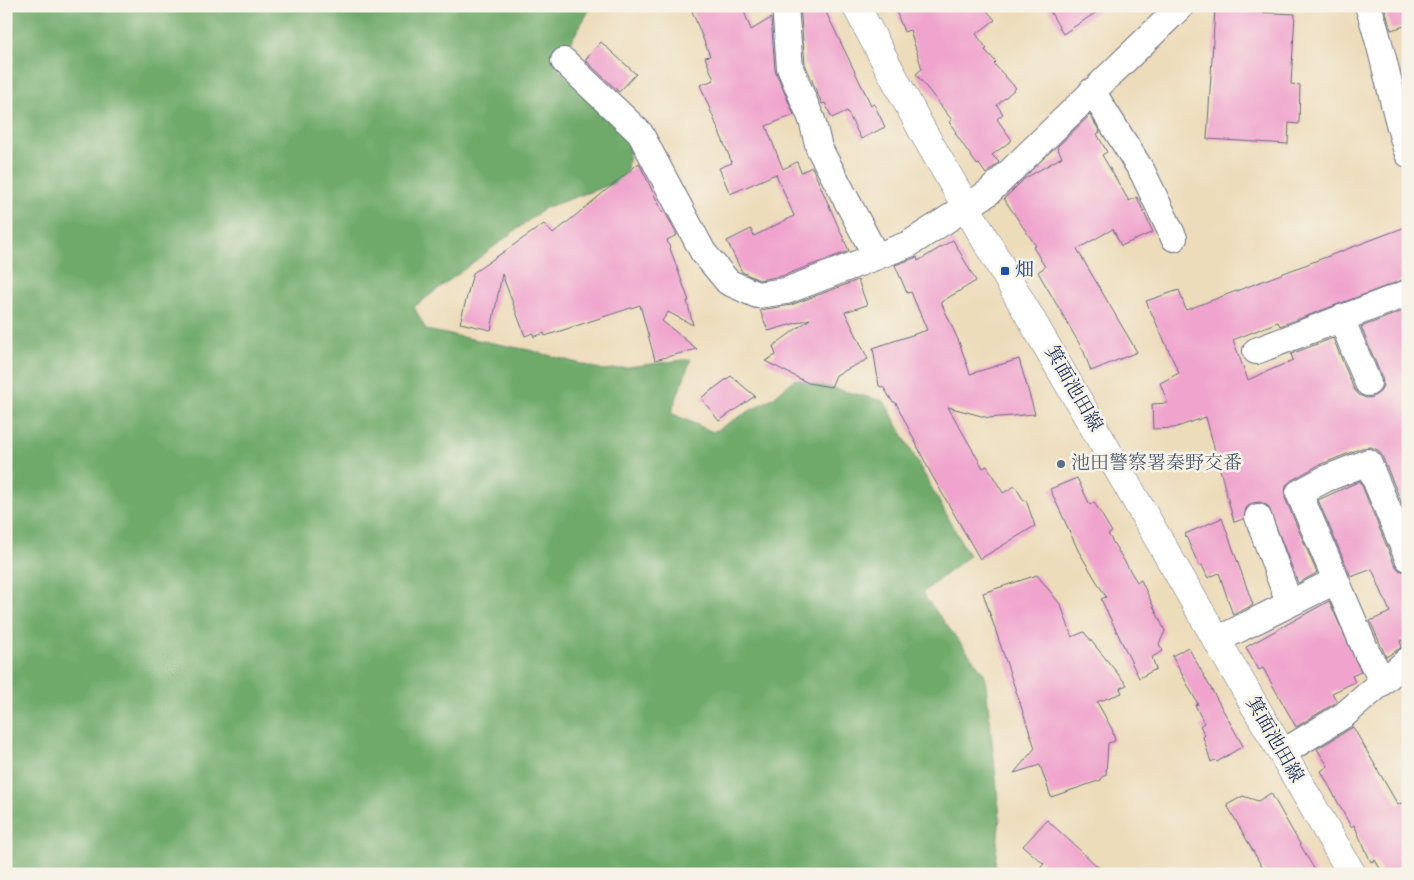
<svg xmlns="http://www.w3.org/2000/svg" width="1414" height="880" viewBox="0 0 1414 880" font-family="Vollkorn,'Noto Serif JP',serif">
  <rect width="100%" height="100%" fill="#f7f3e8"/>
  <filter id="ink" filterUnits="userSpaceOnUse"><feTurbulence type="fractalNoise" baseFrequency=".02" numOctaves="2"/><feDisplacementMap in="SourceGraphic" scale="10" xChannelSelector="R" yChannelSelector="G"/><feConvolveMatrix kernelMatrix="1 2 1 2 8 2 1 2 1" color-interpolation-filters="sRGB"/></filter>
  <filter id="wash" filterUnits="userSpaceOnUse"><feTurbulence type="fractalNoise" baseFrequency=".0096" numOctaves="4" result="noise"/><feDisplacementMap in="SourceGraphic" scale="20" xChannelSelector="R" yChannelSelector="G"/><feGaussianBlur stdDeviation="1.12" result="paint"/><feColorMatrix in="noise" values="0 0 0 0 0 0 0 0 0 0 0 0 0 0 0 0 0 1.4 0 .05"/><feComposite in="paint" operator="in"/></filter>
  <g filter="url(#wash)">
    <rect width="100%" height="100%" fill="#eddcba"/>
    <path fill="#6faa6a" stroke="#456c64" d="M6,6H592L556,66L630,140L626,179L545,208L414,307L426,330L529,350L604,370L691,359L671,413L713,432L774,397L795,379L884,401L969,556L922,593L985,675L1000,817L994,874H6Z"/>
    <g id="blocks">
      <g fill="#f0a4cd">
        <path d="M706,6H742L751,30L771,18L775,70L794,115L766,126L783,169L797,162L801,172L812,167L849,251L782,276L759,280L742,272L727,241L751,229L754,236L794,216L776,174L730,194L719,168L732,163L700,85L714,80L705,57L710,56L692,11Z"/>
        <path d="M800,6H823L871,105L874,104L885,127L861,139L847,111L832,118L825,103L822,104L805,64Z"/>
        <path d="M894,6H983L995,20L976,34L987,49L985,50L996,62L994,64L1016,88L997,105L1003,114L997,119L1012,140L992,155L999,162L986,174L979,164L977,165L955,133L956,132L949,122L952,120L916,74L922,69L910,30L904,32Z"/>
        <path d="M1047,6H1106L1063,34Z"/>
        <path d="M1384,6H1403L1408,25L1391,30Z"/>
        <path d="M1215,10L1295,14L1291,84L1300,85L1299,124L1289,123L1288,144L1207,139Z"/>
        <path d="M601,42L636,74L619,92L585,60Z"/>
        <path d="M1090,115L1100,132L1097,134L1107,152L1102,155L1129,201L1137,197L1153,232L1121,246L1113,229L1077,249L1137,352L1091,371L1084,352L1038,272L1045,267L1033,247L1036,246L1004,199L1024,179L1062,157L1057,147Z"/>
        <path d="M639,163L663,213L665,212L677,235L667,240L689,301H687L693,325L668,312L662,321L697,349L655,360L640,305L545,336L544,333L534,337L533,333L525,336L502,274L491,330L460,323L473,273L544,224L553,234Z"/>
        <path d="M1408,226V278L1280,326L1278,322L1233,340L1248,380L1293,360L1291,354L1333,338L1354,389L1359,395L1366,398L1373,397L1380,392L1383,385L1382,378L1361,327L1408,309V518L1382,456L1378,450L1371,447L1362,448L1319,465L1292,480L1286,485L1285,498L1317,573L1298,583L1268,506L1260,502L1252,503L1246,508L1244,519L1234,522L1206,417L1174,428L1153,429L1152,404L1168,403L1160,383L1179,373L1146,301L1179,290L1186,310Z"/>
        <path d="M953,240L976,281L941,302L959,342L970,374L1019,359L1035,414L989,418L948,407L983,468L987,466L1003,493L1015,486L1024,501L1026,500L1035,526L980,559L930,472L896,403L892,401L884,388L879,386L873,348L927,330L911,292L907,293L895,265L917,257L918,261Z"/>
        <path d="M858,280L867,305L845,312L868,359L836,375L831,387L808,383L765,361L776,355L773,346L810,319L768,331L760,310L791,305Z"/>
        <path d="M731,376L755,396L719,421L701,398Z"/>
        <path d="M1077,478L1090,505L1094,502L1112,532L1108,534L1137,582L1141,580L1165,631L1159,644L1163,651L1152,657L1156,669L1139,678L1101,599L1106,597L1079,552L1050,489Z"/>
        <path d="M1360,481L1394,564L1399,570L1408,573V645L1404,646L1402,640L1400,641L1402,647L1386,657L1370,621L1390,612L1372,569L1351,577L1318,500Z"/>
        <path d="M1222,518L1253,605L1233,615L1219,573L1208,578L1202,565L1199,566L1185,534Z"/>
        <path d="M1037,575L1061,605L1072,637L1084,632L1127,685L1120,688L1122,693L1097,702L1112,729L1115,741L1108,743L1106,775L1102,777L1101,780L1051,797L1040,765L1014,773L1035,748L983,593Z"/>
        <path d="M1329,601L1361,672L1352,676L1355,682L1332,693L1337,701L1335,703L1296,727L1263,668L1259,670L1246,647Z"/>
        <path d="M1188,647L1243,746L1217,762L1215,760L1211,762L1203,737L1205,735L1200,726L1204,723L1195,705L1198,704L1172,656Z"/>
        <path d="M1353,727L1398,805L1408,799V874H1383L1375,860L1371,862L1354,825L1351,827L1321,771L1328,766L1317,749Z"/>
        <path d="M1271,793L1317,874H1266L1227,805L1243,796L1258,801Z"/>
        <path d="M1047,820L1106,874H1035L1044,864L1023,846Z"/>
      </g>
    </g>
  </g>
  <g filter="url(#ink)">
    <use href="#blocks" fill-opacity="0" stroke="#646c7e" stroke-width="1"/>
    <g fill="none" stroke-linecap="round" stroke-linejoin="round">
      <defs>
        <g id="street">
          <path d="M785,6L790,68L812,120L819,148L876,256"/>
          <path d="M1368,6C1385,55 1392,106 1408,154"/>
          <path d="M564,61L640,133L703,252L728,282L757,295L786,291L909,244L988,193L1181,6"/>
          <path d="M1092,91L1143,173L1174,238"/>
          <path d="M1341,318L1368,383"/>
          <path d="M1256,351L1408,293"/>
          <path d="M1258,517L1289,603"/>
          <path d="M1217,640L1335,581"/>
          <path d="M1383,681L1367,653L1299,493L1325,479L1368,462L1408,558"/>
          <path d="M1282,753L1344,715L1408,660"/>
        </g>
        <path id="primary" d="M856,6L923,132L1352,874"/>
      </defs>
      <use href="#street" stroke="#646c7e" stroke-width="28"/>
      <use href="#primary" stroke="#646c7e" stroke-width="29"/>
      <use href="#street" stroke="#fff" stroke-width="26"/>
      <use href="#primary" stroke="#fff" stroke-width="28"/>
    </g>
  </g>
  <rect fill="#1a4fb4" stroke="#f7f3e8" stroke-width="2" x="1000" y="266" width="10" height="10" rx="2.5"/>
  <circle fill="#5c6f8a" stroke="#f7f3e8" stroke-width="2" cx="1061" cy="464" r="5"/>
  <g text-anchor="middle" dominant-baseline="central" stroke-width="5" stroke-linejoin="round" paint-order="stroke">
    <g font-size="19" fill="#164399" stroke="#f7f3e8" text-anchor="start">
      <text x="1015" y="271">畑</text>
    </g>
    <g font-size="19" fill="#1b2f5e" stroke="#f7f3e8">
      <text transform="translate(1073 389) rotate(60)">箕面池田線</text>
      <text transform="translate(1274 740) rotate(60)">箕面池田線</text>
    </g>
    <g font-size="19" fill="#4e5e75" stroke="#f7f3e8" text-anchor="start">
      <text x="1071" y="464">池田警察署秦野交番</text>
    </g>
  </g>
  <rect width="1414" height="880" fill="none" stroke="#f7f3e8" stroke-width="25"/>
</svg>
